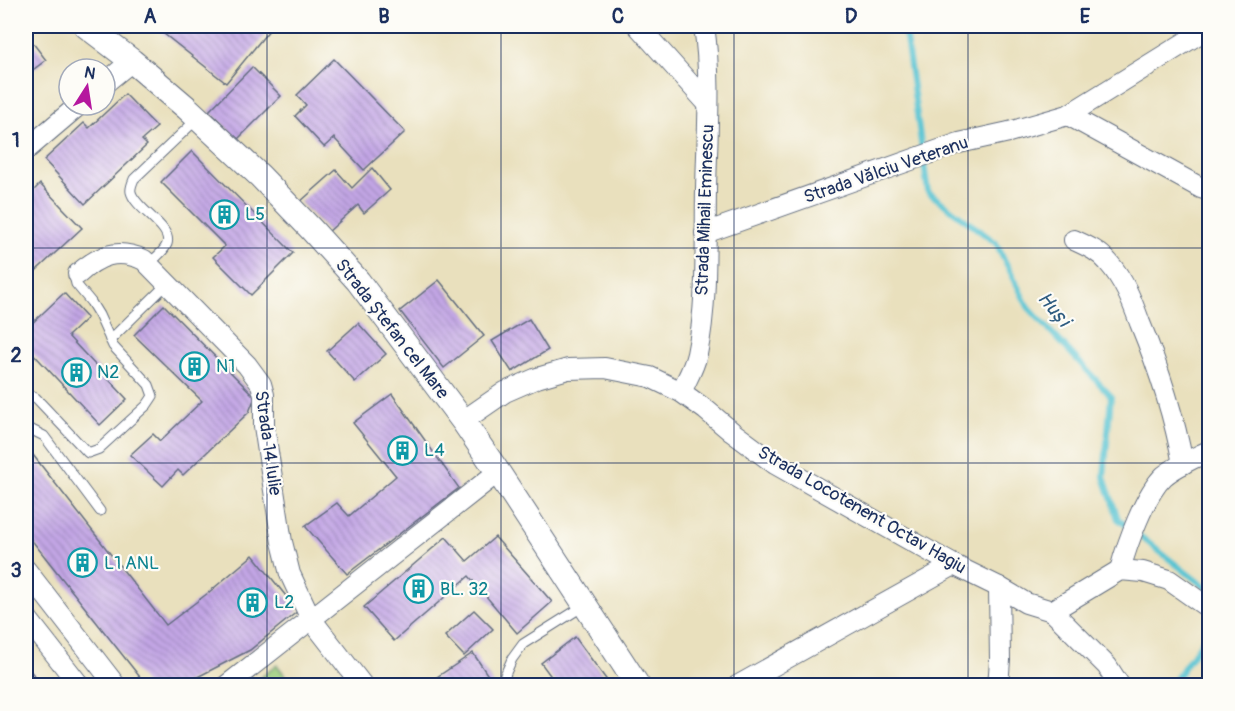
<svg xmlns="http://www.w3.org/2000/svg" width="1235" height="711" viewBox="0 0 1235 711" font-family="Pangolin,sans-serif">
  <defs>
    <pattern id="building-back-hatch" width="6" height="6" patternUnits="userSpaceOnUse" patternTransform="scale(1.5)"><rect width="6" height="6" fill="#c3a6e5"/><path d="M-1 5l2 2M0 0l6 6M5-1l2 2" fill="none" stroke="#9e88bd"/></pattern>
  </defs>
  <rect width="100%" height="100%" fill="#fdfcf7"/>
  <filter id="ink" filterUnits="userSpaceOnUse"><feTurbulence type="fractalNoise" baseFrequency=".0167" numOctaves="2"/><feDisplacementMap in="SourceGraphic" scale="12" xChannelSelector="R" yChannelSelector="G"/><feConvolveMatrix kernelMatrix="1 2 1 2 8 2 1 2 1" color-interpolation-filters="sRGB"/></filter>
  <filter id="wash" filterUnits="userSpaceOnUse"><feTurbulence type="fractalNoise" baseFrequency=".008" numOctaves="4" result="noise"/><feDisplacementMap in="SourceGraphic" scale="24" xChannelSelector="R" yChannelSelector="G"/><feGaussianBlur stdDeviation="1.35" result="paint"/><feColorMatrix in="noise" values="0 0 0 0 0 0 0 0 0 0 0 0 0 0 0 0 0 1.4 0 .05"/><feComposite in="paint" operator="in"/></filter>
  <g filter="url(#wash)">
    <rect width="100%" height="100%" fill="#e9e0bd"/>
    <path fill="#9bcc7c" stroke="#5b7e6d" stroke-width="1.5" d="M277,665L293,685H251Z"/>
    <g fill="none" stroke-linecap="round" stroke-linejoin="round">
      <g stroke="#57c3d1" stroke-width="6">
        <path d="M900,26L906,38L928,192L996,243L1028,307L1111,396L1104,477L1118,519L1210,591"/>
        <path d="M1171,686L1210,630"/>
      </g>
    </g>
    <g id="blocks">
      <g fill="url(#building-back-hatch)">
        <path d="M154,26H267L270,29L226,83Z"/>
        <path d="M26,34L46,60L26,75Z"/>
        <path d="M334,59L405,132L364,170L334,138L324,147L295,116L306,105L297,95Z"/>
        <path d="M252,67L281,96L238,139L209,111Z"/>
        <path d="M125,94L157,127L142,140L147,145L85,204L44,160L84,123L89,128Z"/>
        <path d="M192,151L293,253L251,295L213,257L225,246L161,182Z"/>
        <path d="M372,168L390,190L364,213L358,205L328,232L300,202L336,170L352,188Z"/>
        <path d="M40,184L82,228L26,280V198Z"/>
        <path d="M439,280L484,336L444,368L400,311Z"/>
        <path d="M64,293L87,318L68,336L127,399L100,425L26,346V329Z"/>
        <path d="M164,305L255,397L249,412L183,475L178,470L163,486L130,455L153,434L160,441L202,401L134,335Z"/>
        <path d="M529,319L548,350L512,372L492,341Z"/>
        <path d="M358,323L386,354L355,382L327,351Z"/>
        <path d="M392,394L459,488L347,574L305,526L337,503L349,516L396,476L353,423Z"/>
        <path d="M26,446L166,625L208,593L253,555L298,611L250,650L180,686H147L26,533Z"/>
        <path d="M446,537L467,561L495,537L552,602L517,633L469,576L394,641L364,607Z"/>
        <path d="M474,610L493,629L464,656L445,636Z"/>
        <path d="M575,637L611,686H558L541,663Z"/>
        <path d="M473,653L495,686H438L434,679Z"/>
        <path d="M26,665L42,686H26Z"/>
      </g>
    </g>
  </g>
  <g filter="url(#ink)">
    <use href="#blocks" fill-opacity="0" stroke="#636d7f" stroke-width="1.5"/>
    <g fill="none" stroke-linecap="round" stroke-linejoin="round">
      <defs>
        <g id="service">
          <path d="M148,264C154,259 164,252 167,244C173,227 135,209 131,192C130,188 132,184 134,179L197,119"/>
          <path d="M110,340L167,284"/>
          <path d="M26,394L36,398L88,453L99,449L147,405L153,396L149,385L113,346L99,315L91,302L76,284L75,280L78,274"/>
          <path d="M26,427L44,436L100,511"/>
          <path d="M508,686L505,675L512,659L523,644L585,605"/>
        </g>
        <g id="minor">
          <path d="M638,26L708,104"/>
          <path d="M105,83L132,61"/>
          <path d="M1068,115L1201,188L1210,191"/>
          <path d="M26,150L79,105"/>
          <path d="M705,233L959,143L1009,132L1068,115L1210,27"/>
          <path d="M1074,240C1087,246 1099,251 1108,262C1124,280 1132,301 1140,323C1159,369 1174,415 1183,464"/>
          <path d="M78,274C99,255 117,248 144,260L247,365L261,384L264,395V426L282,542L290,574L311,619L363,686"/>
          <path d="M681,392C687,379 694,368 697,354C708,302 705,243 706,190C707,136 712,79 704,26"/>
          <path d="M463,421L505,392L537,378L568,369L605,368L650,377L681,392L706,410L732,432L775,464L954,565L999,587L1026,603L1052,611L1120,570L1143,572L1169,580L1210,609"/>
          <path d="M26,570L116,686"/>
          <path d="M1120,570C1127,544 1145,494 1164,476C1177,465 1195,458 1210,450"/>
          <path d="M1052,611L1107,666L1120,686"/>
          <path d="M26,617L80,686"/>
          <path d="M226,686L498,472"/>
          <path d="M737,686L954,565"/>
          <path d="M998,686L1000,660L999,587"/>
        </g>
        <path id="tertiary" d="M86,26L132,61L187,108L260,176L311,229L358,281L463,421L498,472L638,686"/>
      </defs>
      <use href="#service" stroke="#636d7f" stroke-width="11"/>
      <use href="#minor" stroke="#636d7f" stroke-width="22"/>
      <use href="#tertiary" stroke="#636d7f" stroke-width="26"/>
      <use href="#service" stroke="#fff" stroke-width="9"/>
      <use href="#minor" stroke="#fff" stroke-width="20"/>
      <use href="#tertiary" stroke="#fff" stroke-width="24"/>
    </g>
  </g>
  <path fill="none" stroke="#1b2f5e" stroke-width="1.5" stroke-opacity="0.55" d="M267,26V686M501,26V686M734,26V686M968,26V686M26,248H1210M26,463H1210"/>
  <defs>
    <symbol id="building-ring" viewBox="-11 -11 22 22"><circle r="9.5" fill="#fdfcf7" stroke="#0f9aa8" stroke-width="1.5"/><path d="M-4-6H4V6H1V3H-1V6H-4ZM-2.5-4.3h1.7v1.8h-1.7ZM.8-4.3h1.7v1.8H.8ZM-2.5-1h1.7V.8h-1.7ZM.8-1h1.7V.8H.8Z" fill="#0f9aa8"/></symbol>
  </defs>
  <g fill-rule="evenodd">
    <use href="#building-ring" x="208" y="198" width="33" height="33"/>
    <use href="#building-ring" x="178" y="350" width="33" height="33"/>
    <use href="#building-ring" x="60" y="356" width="33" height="33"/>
    <use href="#building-ring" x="386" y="434" width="33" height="33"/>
    <use href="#building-ring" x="66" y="546" width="33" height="33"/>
    <use href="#building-ring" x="402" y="572" width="33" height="33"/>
    <use href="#building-ring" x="236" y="586" width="33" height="33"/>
  </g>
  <g text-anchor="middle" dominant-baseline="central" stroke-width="4.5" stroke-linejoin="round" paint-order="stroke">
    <g font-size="18" fill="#1b2f5e" stroke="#fdfcf7">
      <text transform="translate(886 170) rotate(-19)">Strada Vălciu Veteranu</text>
      <text transform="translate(705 210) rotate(-88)">Strada Mihail Eminescu</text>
      <text transform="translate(392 329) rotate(52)">Strada Ștefan cel Mare</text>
      <text transform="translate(268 443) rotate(82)">Strada 14 Iulie</text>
      <text transform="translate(862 510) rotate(30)">Strada Locotenent Octav Hagiu</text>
    </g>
    <g font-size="18" fill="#0d838f" stroke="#fdfcf7" text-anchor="start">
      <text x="245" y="214">L5</text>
      <text x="216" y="366">N1</text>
      <text x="97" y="372">N2</text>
      <text x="424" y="450">L4</text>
      <text x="104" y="563">L1 ANL</text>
      <text x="440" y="589">BL. 32</text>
      <text x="274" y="602">L2</text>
    </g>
    <g font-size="20" font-style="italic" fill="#2d5b80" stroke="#fdfcf7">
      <text transform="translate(1054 309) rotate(50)">Huși</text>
    </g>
  </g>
  <rect width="1235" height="711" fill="none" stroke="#fdfcf7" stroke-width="66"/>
  <g transform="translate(87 87) rotate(12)"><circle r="28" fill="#fdfcf7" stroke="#a3aaba" stroke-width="1.5"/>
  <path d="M0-4.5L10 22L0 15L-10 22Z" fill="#b5179e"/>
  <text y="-9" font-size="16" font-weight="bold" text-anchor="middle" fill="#1b2f5e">N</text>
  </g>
  <rect x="33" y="33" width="1169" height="645" fill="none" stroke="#1b2f5e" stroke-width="2"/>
  <g font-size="20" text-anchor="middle" font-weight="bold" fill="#1b2f5e">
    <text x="150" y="23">A</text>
    <text x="384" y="23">B</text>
    <text x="618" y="23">C</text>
    <text x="851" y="23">D</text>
    <text x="1085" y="23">E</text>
    <text x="16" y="147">1</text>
    <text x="16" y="362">2</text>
    <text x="16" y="577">3</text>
  </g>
</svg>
